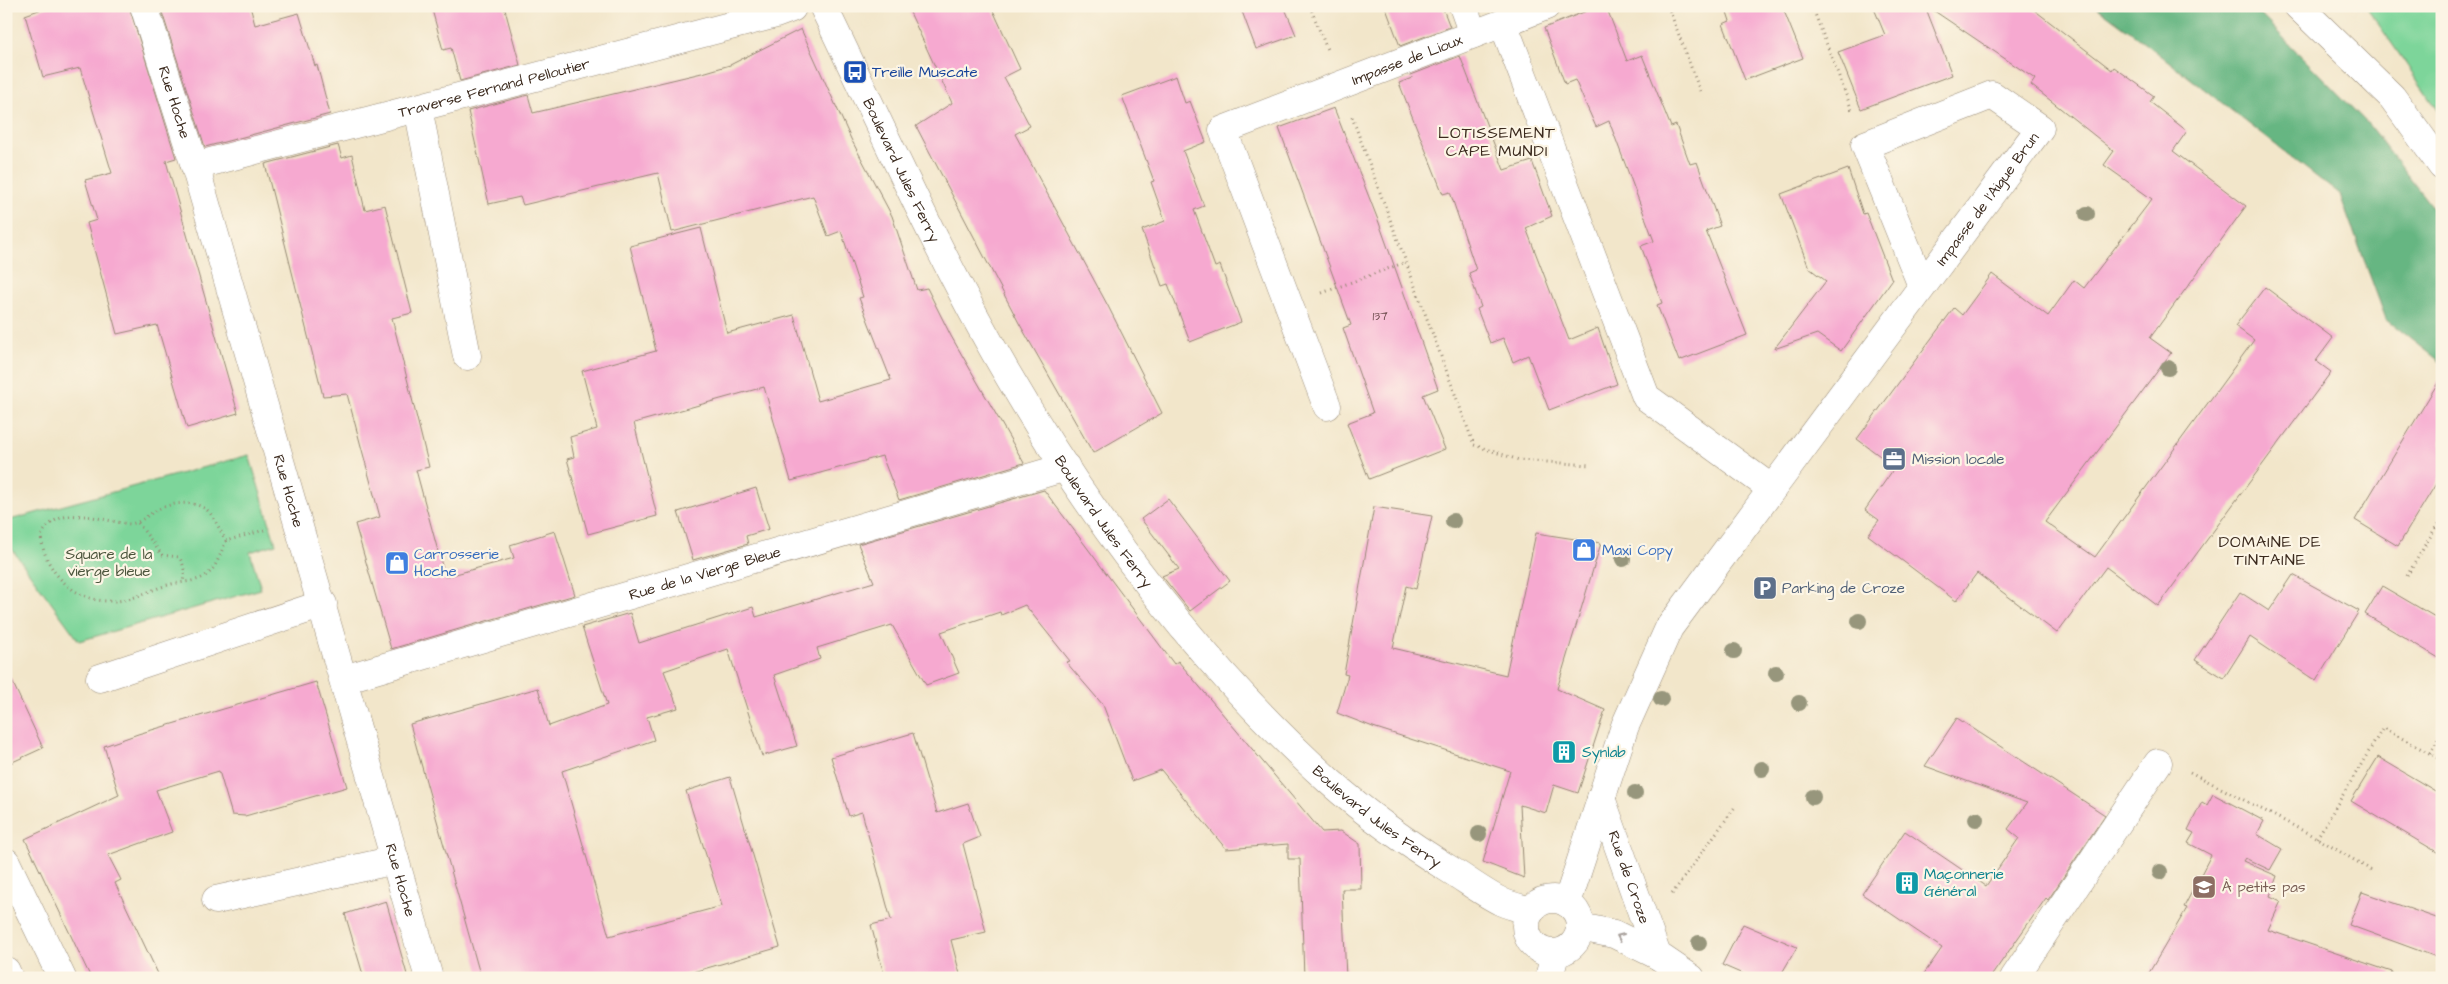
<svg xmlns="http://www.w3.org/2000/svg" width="2448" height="984" viewBox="0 0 2448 984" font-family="'Architects Daughter',sans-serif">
  <rect width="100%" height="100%" fill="#fcf5e5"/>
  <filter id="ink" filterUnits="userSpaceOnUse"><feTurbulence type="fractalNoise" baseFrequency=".02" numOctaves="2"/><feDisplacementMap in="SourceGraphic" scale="10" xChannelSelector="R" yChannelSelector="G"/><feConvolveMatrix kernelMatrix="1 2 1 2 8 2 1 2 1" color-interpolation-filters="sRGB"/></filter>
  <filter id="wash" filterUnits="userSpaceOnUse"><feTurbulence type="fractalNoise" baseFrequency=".0096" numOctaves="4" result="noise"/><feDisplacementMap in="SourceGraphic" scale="20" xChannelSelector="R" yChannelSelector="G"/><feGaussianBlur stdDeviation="1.12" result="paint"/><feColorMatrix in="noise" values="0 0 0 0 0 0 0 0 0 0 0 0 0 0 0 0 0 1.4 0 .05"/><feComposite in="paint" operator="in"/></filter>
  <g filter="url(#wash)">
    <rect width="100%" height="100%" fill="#f2e6ca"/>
    <g fill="#7dd59a" stroke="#5c805c">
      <path d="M2364,6H2442V116L2370,12Z"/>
      <path d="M249,455L276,544L250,552L261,589L79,641L6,541V521Z"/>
    </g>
    <path fill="#66b682" stroke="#507050" d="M2095,6H2252L2368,124L2442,220V363L2386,319L2340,195L2136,36Z"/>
    <g id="blocks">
      <g fill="#f6a9d0">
        <path d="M50,6H129L176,158L166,161L238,413L187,428L157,325L117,334L87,223L97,220L85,180L112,173L80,68L43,77L25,15Z"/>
        <path d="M160,6H250L255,25L299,13L315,66L317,65L330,114L205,147Z"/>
        <path d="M431,6H504L520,65L460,81L451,48L443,50Z"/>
        <path d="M907,6H991L1020,69L1004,77L1030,126L1015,134L1108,306L1162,413L1093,453L1019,323L916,126L952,103Z"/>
        <path d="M1240,6H1284L1296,35L1256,49Z"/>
        <path d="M1385,6H1442L1450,27L1400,46Z"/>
        <path d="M1599,6H1606L1627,61L1642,55L1671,127L1676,125L1690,164L1697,162L1720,226L1706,231L1747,335L1679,361L1657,305L1662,303L1641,246L1654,241L1609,121L1596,127L1575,80L1565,84L1544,28Z"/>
        <path d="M1725,6H1782L1803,58L1745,80L1723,24L1730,21Z"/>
        <path d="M1873,6H1925L1952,75L1861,109L1838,52L1885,35Z"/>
        <path d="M1927,6H2029L2112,70L2114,67L2154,96L2150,102L2187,131L2173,151L2246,206L2150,338L2171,353L2045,522L2095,557L2254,340L2235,326L2265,287L2333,338L2316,361L2331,372L2158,606L2106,567L2057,633L1977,573L1956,601L1868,535L1879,520L1865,510L1895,467L1857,439L1954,308L1962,315L1992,274L2048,316L2074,280L2084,288L2152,199L2104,165L2114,151L2031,85L2035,79Z"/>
        <path d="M801,29L851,139L892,216L917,290L927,288L951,336L1024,463L899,500L882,456L791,481L764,387L634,423L657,516L588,534L567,459L574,457L570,437L597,429L582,371L656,351L630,246L701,228L727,333L794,315L818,401L891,380L859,298L863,297L841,231L828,236L813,196L672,232L658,173L523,205L520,197L489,204L468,111L528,95L533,113L706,72L730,65Z"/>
        <path d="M1460,56L1504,170L1532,161L1552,216L1526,228L1569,340L1598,328L1617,384L1549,410L1528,355L1513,362L1503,338L1490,343L1477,309L1481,307L1469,273L1476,270L1450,192L1443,194L1399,83L1412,78L1411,75Z"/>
        <path d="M1176,76L1185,103L1190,101L1206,142L1183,151L1204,206L1194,210L1215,267L1220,265L1241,322L1190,342L1168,284L1162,286L1142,230L1165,221L1151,182L1154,181L1122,96Z"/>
        <path d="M1334,108L1378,220L1438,389L1423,395L1445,449L1369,479L1347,423L1373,413L1343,328L1351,325L1279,128Z"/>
        <path d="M338,145L342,158L352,155L365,210L385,205L412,313L392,318L429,467L416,470L445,577L514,558L510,545L555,531L575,595L391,649L355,524L380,517L347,394L323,396L265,164Z"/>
        <path d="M1848,169L1863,214L1866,213L1892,280L1841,351L1817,334L1774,349L1826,281L1809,268L1781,194Z"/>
        <path d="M2442,376V474L2398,546L2355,520Z"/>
        <path d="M756,488L769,529L746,536L748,544L693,560L678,512Z"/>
        <path d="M1044,490L1174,664L1178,661L1322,832L1341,831L1360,844L1361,889H1342L1346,978H1304L1300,859H1288V844L1226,849L1161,770L1132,781L1103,705L1066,662L1070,661L1025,605L1001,615L1000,612L941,632L959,673L926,685L892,625L817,648L820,659L774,675L797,746L762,756L728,649L664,671L678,708L647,717L654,740L562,771L609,936L722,906L686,791L730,777L780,947L672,978H481L410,724L538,688L549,726L607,705L582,627L630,613L639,643L753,607L756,617L874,582L858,544Z"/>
        <path d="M1168,499L1230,581L1190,611L1162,576L1179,569L1141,519Z"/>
        <path d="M1374,507L1432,516L1416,589L1406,586L1393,648L1506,675L1536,533L1601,543L1557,689L1605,710L1578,793L1554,785L1546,813L1520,805L1524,878L1483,862L1510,771L1373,727L1337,713L1348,675L1344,674Z"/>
        <path d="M2293,575L2359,611L2316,681L2250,637L2224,678L2195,660L2240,592L2269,611Z"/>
        <path d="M2382,586L2442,621V660L2365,614Z"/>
        <path d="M6,668L43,748L6,765Z"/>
        <path d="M316,682L347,787L245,816L232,815L219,771L156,790L172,832L108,855L121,880L115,883L160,978H91L25,839L119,795L104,746L138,734Z"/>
        <path d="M1957,718L2105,815L2048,900L2046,898L1990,978H1921L1942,948L1862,894L1905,831L1986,886L2019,838L2008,829L2027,803L1925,766Z"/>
        <path d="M913,733L937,813L968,803L980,837L963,844L986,932L951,940L961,978H885L871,925L891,920L862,812L849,816L831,757Z"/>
        <path d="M2378,757L2442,795V855L2351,801Z"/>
        <path d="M2213,794L2264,821L2257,834L2282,849L2270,870L2245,858L2243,861L2277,876L2270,896L2281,901L2268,930L2392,972L2391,978H2146L2187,908L2184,907L2211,855L2188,843L2194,833L2188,830L2202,802L2207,805Z"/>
        <path d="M2362,892L2442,920V959L2349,925Z"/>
        <path d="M386,901L408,978H364L345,914Z"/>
        <path d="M1743,924L1797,947L1779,978H1752L1722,965Z"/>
      </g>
    </g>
  </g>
  <g filter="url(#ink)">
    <use href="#blocks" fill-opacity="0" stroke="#968874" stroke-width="1"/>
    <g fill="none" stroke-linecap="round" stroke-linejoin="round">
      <defs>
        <g id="minor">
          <path id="s1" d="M144,6L195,166L429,978"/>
          <path d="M1463,6L1473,34"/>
          <path d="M2298,6L2392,97L2442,166"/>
          <path d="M1503,23L1546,6"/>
          <path d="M418,108L467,356"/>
          <path id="s2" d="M195,166L776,14L792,8"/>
          <path id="s3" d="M1327,406L1223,130L1503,23L1646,397L1772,489"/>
          <path d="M100,678L323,604"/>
          <path id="s4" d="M344,679L1066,467"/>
          <path id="s5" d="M1601,798L1657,955"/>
          <path d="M6,862L62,978"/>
          <path d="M216,900L395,860"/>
          <path id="s6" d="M1567,903L1625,726L1669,628L2040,128L1992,95L1865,145L1922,286"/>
          <path d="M1580,927L1614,934L1657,955L1691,978"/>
          <path d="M6,971L9,978"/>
          <path d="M2014,978L2158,763"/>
        </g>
        <g id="major">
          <path id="s7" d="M823,6C882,128 937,253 1005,370C1092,520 1200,664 1329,781C1367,815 1408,844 1452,871C1468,881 1485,894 1502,902C1511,906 1521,908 1531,911"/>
          <circle cx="1553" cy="926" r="27"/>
          <path d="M1549,978L1555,954"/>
        </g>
      </defs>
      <use href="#minor" stroke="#968874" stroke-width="29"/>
      <use href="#major" stroke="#968874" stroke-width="29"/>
      <g stroke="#968874" stroke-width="3" stroke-dasharray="1 4" stroke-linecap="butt">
        <path d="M1310,6L1328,52"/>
        <path d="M1668,6L1700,91"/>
        <path d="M1812,6L1853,113"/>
        <path d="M1352,117L1474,445L1519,460L1590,465"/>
        <path d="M1322,293L1406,262"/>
        <path d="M138,523L162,555L179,557C185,566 185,572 183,582"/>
        <path d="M226,541C221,552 217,566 208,574C197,583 181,581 168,585C149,590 133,601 113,601C76,603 44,572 41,536C59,501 100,521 130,524C143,522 149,513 161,508C175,502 199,500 210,513C216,521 221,532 226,541L264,530"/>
        <path d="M2407,576L2442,517"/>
        <path d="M2430,753L2442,734"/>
        <path d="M2190,772L2317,838L2371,870"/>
        <path d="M2317,838L2383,728L2442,760"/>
        <path d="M1672,894L1735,807"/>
      </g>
      <use href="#minor" stroke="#fff" stroke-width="28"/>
      <use href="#major" stroke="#fff" stroke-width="28"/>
    </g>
    <g fill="#97967c">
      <circle cx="2087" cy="214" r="8"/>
      <circle cx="2168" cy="368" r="8"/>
      <circle cx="1453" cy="521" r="8"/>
      <circle cx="1623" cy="559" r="8"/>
      <circle cx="1859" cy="621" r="8"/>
      <circle cx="1734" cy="651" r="8"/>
      <circle cx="1776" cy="673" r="8"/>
      <circle cx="1661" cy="699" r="8"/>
      <circle cx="1799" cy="703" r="8"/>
      <circle cx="1762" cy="769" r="8"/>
      <circle cx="1635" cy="793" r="8"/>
      <circle cx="1813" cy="797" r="8"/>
      <circle cx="1976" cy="819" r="8"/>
      <circle cx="1479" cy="834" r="8"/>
      <circle cx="2160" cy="872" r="8"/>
      <circle cx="1699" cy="943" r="8"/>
    </g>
    <defs><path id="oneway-chevron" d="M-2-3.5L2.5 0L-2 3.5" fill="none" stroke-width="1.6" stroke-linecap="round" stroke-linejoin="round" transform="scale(1.25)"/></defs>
    <use stroke="#a79f9a" href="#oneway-chevron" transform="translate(1620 937) rotate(-156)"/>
  </g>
  <defs>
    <symbol id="bus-square" viewBox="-11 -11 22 22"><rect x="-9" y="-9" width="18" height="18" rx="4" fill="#1a4fb4" stroke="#fcf5e5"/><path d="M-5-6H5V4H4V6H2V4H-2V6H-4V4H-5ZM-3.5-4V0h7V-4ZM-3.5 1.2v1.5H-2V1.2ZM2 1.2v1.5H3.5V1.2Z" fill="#fff"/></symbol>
    <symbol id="office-square" viewBox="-11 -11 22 22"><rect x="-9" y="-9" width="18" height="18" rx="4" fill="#5c6f8a" stroke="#fcf5e5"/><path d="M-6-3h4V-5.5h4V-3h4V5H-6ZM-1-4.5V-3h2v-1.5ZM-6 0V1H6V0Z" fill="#fff"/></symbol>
    <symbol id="shop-square" viewBox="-11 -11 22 22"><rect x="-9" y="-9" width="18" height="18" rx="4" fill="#3f7fe0" stroke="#fcf5e5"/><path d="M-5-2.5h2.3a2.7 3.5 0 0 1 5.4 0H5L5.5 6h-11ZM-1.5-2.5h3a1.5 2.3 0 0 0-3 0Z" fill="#fff"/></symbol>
    <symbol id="parking-square" viewBox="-11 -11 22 22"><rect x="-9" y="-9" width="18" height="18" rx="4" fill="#5c6f8a" stroke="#fcf5e5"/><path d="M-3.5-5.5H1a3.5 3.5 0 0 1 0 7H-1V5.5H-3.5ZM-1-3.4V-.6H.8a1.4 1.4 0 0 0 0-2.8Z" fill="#fff"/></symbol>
    <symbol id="building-square" viewBox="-11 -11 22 22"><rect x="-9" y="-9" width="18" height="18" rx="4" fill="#0f9aa8" stroke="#fcf5e5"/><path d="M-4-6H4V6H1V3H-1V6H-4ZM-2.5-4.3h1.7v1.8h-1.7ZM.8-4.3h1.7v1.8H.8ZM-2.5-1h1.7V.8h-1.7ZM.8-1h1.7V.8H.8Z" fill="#fff"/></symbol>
    <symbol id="school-square" viewBox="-11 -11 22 22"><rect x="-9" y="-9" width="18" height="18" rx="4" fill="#8d6e63" stroke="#fcf5e5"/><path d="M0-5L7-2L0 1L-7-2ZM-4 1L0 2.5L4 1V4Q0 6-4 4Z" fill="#fff"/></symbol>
  </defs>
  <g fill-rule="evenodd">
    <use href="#bus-square" x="841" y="58" width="28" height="28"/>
    <use href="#office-square" x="1880" y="445" width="28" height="28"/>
    <use href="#shop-square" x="1570" y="536" width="28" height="28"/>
    <use href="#shop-square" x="383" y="549" width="28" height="28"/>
    <use href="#parking-square" x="1751" y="574" width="28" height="28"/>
    <use href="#building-square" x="1550" y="738" width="28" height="28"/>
    <use href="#building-square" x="1893" y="869" width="28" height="28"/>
    <use href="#school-square" x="2190" y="873" width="28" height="28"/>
  </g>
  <g text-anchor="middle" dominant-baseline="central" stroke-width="4.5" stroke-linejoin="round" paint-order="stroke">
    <g font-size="12" fill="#6a4a4a">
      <text x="1380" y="316">137</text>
    </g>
    <g font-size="15" fill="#3b2a1e" stroke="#fcf5e5">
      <text stroke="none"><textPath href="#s3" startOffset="492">Impasse de Lioux</textPath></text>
      <text stroke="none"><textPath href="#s2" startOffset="309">Traverse Fernand Pelloutier</textPath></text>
      <text stroke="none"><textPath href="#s1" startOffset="101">Rue Hoche</textPath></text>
      <text stroke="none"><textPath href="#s7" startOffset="182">Boulevard Jules Ferry</textPath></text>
      <text stroke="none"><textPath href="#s6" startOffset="828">Impasse de l'Aigue Brun</textPath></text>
      <text stroke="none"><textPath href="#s1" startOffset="506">Rue Hoche</textPath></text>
      <text stroke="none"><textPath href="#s7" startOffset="588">Boulevard Jules Ferry</textPath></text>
      <text stroke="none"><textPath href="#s4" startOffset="376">Rue de la Vierge Bleue</textPath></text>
      <text stroke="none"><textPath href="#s7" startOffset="992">Boulevard Jules Ferry</textPath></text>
      <text stroke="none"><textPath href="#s5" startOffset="84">Rue de Croze</textPath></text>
      <text stroke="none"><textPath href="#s1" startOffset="911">Rue Hoche</textPath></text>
    </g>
    <g font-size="15" fill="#164399" stroke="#fcf5e5" text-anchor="start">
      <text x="872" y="72">Treille Muscate</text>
    </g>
    <g font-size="15" fill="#4e5e75" stroke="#fcf5e5" text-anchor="start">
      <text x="1912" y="459">Mission locale</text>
      <text x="1782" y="588">Parking de Croze</text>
    </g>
    <g font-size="15" fill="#366cbe" stroke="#fcf5e5" text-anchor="start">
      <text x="1602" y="550">Maxi Copy</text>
      <text x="414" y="554">Carrosserie<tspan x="414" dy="17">Hoche</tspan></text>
    </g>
    <g font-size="15" fill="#4c553d" stroke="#fcf5e5">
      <text x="109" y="554">Square de la<tspan x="109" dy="17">vierge bleue</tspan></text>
    </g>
    <g font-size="15" fill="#0d838f" stroke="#fcf5e5" text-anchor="start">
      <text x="1582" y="752">Synlab</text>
      <text x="1924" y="874">Maçonnerie<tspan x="1924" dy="17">Général</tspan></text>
    </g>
    <g font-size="15" fill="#785e54" stroke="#fcf5e5" text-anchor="start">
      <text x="2222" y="887">À petits pas</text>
    </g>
    <g font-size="16" letter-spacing="1" fill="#3b2a1e" stroke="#fcf5e5">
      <text x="1497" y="133">LOTISSEMENT<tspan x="1497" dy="18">CAPE MUNDI</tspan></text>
      <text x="2270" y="542">DOMAINE DE<tspan x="2270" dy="18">TINTAINE</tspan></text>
    </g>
  </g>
  <rect width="2448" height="984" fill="none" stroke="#fcf5e5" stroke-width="25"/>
</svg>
